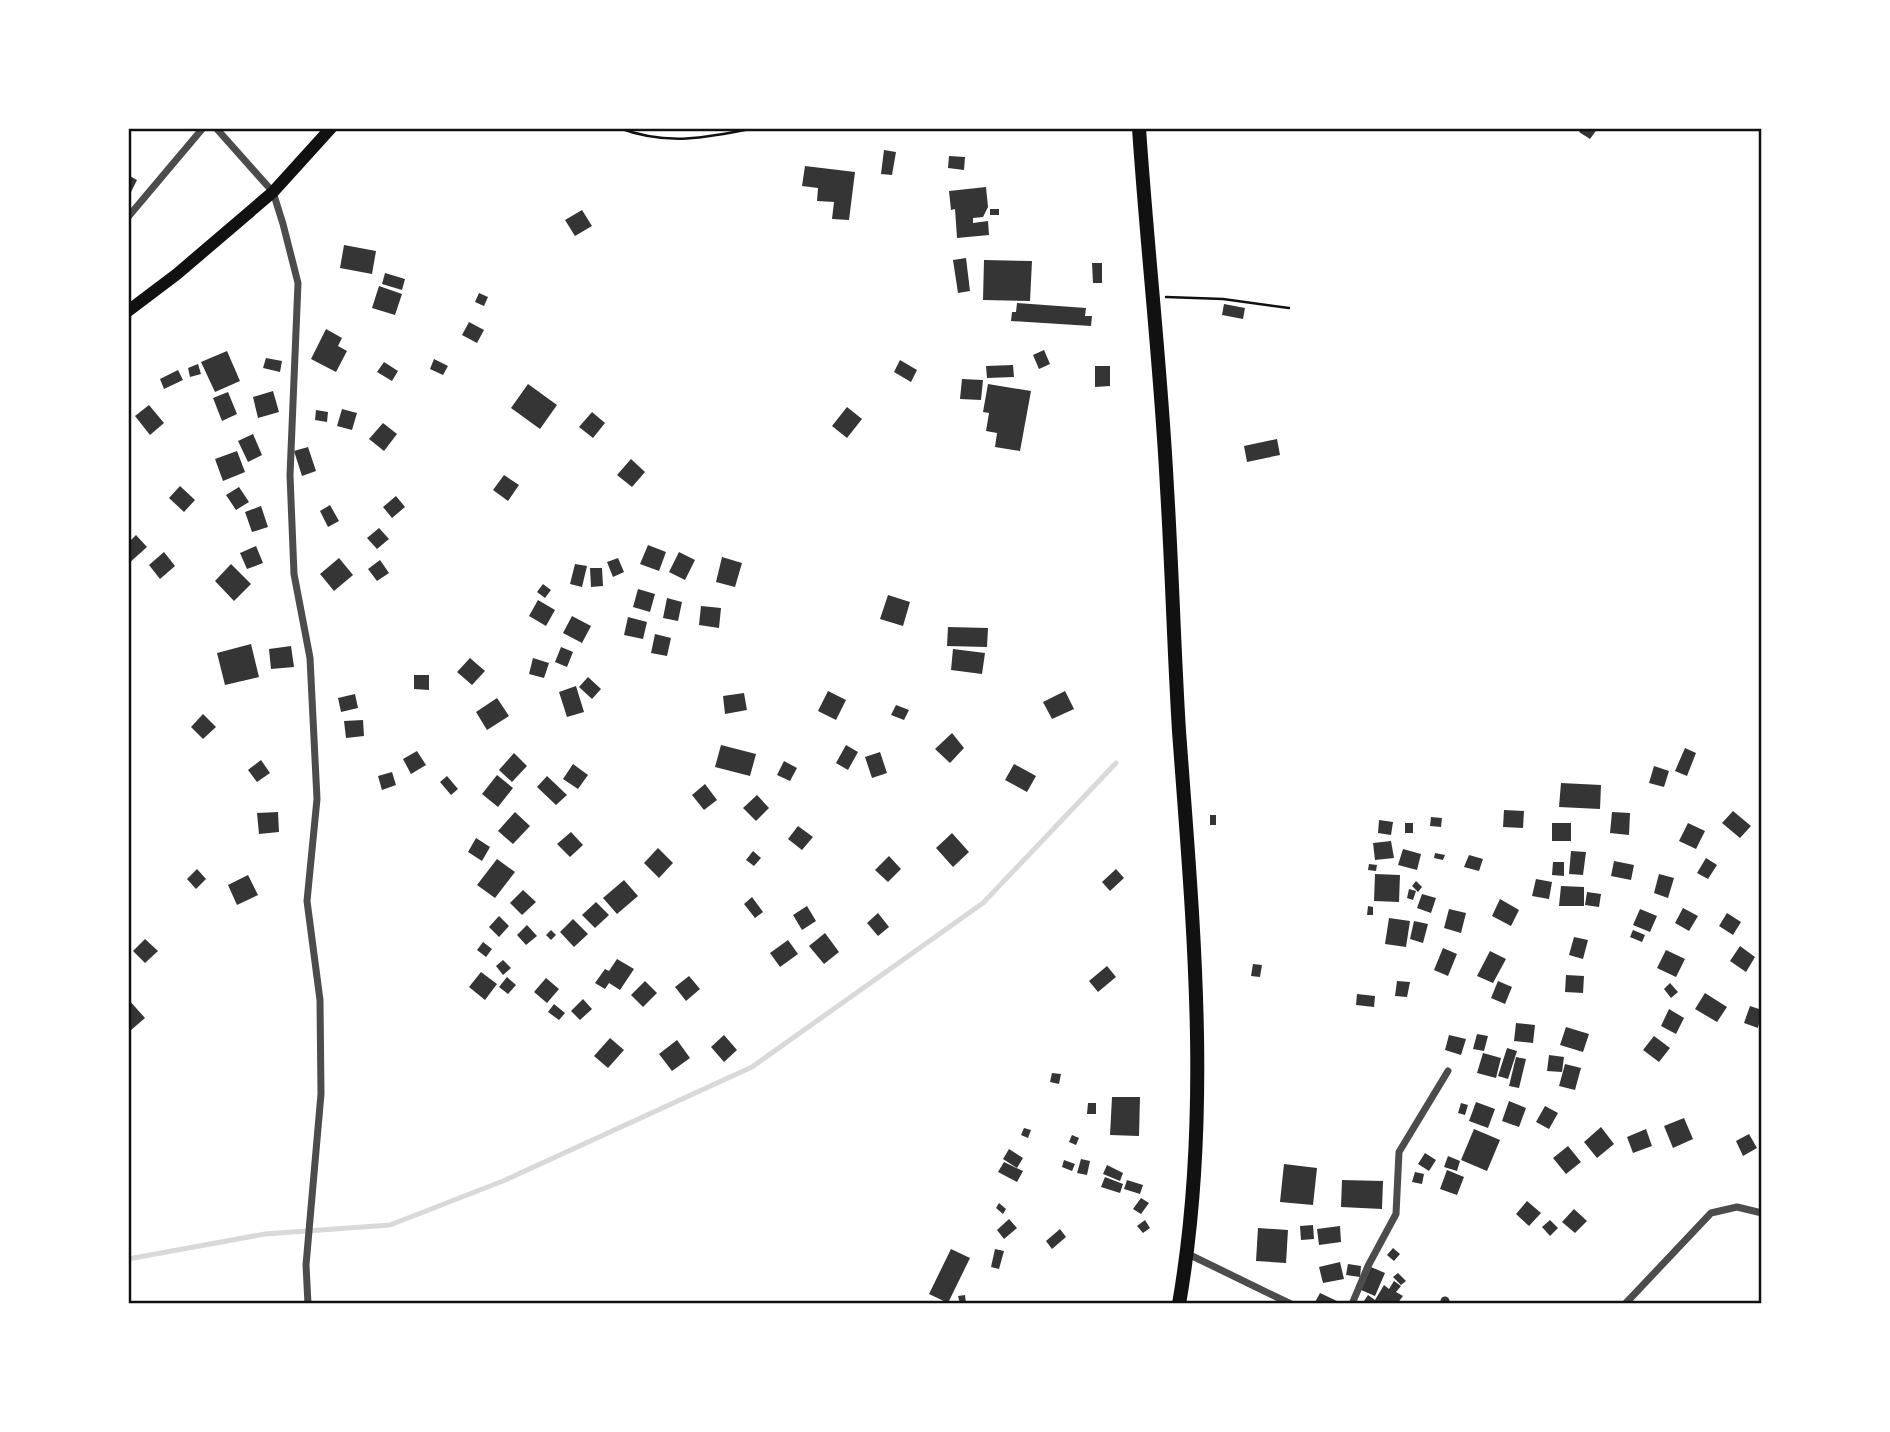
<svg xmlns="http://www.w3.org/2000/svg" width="1890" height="1432" viewBox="0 0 1890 1432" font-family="'Sofia Sans Condensed',sans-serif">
  <rect width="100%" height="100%" fill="#fff"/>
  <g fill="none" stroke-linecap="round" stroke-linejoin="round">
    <path stroke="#d9d9d9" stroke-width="5" d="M128,1259L265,1234L390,1225L503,1181L752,1067L983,903L1116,763"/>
  </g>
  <g fill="#353535">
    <path d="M1582,128H1598L1590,139L1579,132Z"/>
    <path d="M884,150L896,152L892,175L881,174Z"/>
    <path d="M949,156L965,157L964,170L948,168Z"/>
    <path d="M805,166L855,172L849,220L832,219L834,202L817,201L818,188L802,186Z"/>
    <path d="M128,175L137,180L128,198Z"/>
    <path d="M986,187L988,207L983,217L973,218V223L988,221L989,235L957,238L955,209L951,210L949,191Z"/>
    <rect x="990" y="209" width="9" height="6"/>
    <path d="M582,210L592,226L575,236L565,220Z"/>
    <path d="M344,245L376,251L372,274L340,268Z"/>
    <path d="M966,258L970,291L958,293L953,260Z"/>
    <path d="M984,260L1032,261L1030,301L983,300Z"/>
    <path d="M1092,263H1102V283H1093Z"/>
    <path d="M385,273L405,279L402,290L382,284Z"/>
    <path d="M379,286L402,294L395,315L372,308Z"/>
    <path d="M479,293L488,297L484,306L475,302Z"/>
    <path d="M1017,303L1086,308L1085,316H1092L1091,326L1011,321L1012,312H1016Z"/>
    <path d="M1224,304L1245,308L1243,319L1222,315Z"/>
    <path d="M469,322L484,330L477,343L462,335Z"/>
    <path d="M326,329L342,338L338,346L347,351L336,372L311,359Z"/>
    <path d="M1044,350L1050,364L1039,369L1033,355Z"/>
    <path d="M227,351L240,381L215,392L201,362Z"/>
    <path d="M266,358L282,361L280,372L263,368Z"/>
    <path d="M434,359L448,366L443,375L430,369Z"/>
    <path d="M900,360L917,370L911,382L894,372Z"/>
    <path d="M384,362L398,371L392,381L377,372Z"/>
    <path d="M198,364L201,374L190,377L188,368Z"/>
    <path d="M1013,365L1014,377L987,378L986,366Z"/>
    <path d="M1095,366H1110V386L1095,387Z"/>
    <path d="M178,370L183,380L164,389L160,379Z"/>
    <path d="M962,379L983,380L981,400L960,399Z"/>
    <path d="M528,384L557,405L540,429L511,408Z"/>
    <path d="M988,384L1031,391L1020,451L995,447L997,433L986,431L989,413L983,412Z"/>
    <path d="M273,391L279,412L258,418L253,397Z"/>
    <path d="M228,392L237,414L222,421L213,398Z"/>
    <path d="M149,405L164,423L150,435L135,416Z"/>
    <path d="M847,407L862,419L847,438L832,426Z"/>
    <path d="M342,409L357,413L352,430L337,426Z"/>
    <path d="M316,410L328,412L327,422L315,420Z"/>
    <path d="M592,412L605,423L593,438L579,427Z"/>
    <path d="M383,423L397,434L384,451L369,439Z"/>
    <path d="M253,434L262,455L248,462L238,441Z"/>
    <path d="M1277,439L1280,455L1247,462L1244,446Z"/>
    <path d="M308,447L316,471L302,476L294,451Z"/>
    <path d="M237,451L245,472L223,481L215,459Z"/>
    <path d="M631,459L645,472L632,487L617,475Z"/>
    <path d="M504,475L519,485L508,501L493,490Z"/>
    <path d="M180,486L195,500L184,512L169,498Z"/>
    <path d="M239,487L249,502L236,510L226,495Z"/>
    <path d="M396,496L405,507L392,518L383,507Z"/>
    <path d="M330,505L339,521L328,527L320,511Z"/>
    <path d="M261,506L268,527L252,532L245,512Z"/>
    <path d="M379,528L389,539L377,549L367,538Z"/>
    <path d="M136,535L147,547L128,564V543Z"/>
    <path d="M648,545L666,552L659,571L640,564Z"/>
    <path d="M256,546L263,563L247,569L240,553Z"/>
    <path d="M164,552L175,566L160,579L149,565Z"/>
    <path d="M679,552L695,560L685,580L669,572Z"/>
    <path d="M722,557L742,563L735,587L716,582Z"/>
    <path d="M339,558L353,575L334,591L320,574Z"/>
    <path d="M618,558L624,572L613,577L607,562Z"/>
    <path d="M380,560L389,573L377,581L368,569Z"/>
    <path d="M231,564L251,584L234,601L215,581Z"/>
    <path d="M575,564L587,566L582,587L570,584Z"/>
    <path d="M590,568H602L603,586L591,587Z"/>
    <path d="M543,584L551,590L545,598L537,592Z"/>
    <path d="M638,589L655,594L650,612L633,607Z"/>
    <path d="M888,595L910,602L903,626L880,619Z"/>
    <path d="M667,598L682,602L678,621L663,618Z"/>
    <path d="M538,600L555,610L546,626L529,616Z"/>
    <path d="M701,606L721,608L719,628L699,625Z"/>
    <path d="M572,616L591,626L582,643L563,633Z"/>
    <path d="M628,617L647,622L643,639L624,635Z"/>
    <path d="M948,627L988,628L987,647L947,646Z"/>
    <path d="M655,634L671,638L667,656L651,653Z"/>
    <path d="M251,644L259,677L225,685L217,653Z"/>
    <path d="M291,646L294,667L271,669L269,649Z"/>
    <path d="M561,647L573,652L567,667L555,662Z"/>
    <path d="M953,649L985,653L982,674L951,670Z"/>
    <path d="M470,658L485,671L472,685L457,672Z"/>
    <path d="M533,658L549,663L544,678L529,674Z"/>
    <path d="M414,675H429V690L414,689Z"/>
    <path d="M588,677L601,689L592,699L579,687Z"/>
    <path d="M576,686L584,712L567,717L559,692Z"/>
    <path d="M828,691L846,700L836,720L818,711Z"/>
    <path d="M1065,691L1074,709L1052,719L1043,702Z"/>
    <path d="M744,693L747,710L725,714L723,696Z"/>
    <path d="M355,694L358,708L341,712L338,698Z"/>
    <path d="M497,698L509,716L487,730L476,712Z"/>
    <path d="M896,705L909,710L904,720L891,715Z"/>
    <path d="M203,714L216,727L203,739L191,727Z"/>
    <path d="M363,720L364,736L346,738L344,721Z"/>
    <path d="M952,733L964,748L950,763L935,749Z"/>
    <path d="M721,745L756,754L750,776L715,767Z"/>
    <path d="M846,745L858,752L848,770L836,763Z"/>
    <path d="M1685,748L1696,753L1687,776L1675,771Z"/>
    <path d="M417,751L426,765L411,774L403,759Z"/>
    <path d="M880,752L887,773L872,778L865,757Z"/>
    <path d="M514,753L527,766L512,782L499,770Z"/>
    <path d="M261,760L270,773L257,782L248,770Z"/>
    <path d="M784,761L797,768L790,781L777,775Z"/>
    <path d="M573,764L588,775L578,789L563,779Z"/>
    <path d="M1014,764L1036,776L1027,792L1005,780Z"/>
    <path d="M1654,766L1669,771L1664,787L1649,783Z"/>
    <path d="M392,772L396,785L382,790L378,776Z"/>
    <path d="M497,775L513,788L498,807L482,794Z"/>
    <path d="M447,776L458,789L451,795L440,782Z"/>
    <path d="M547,776L567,795L556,805L537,787Z"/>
    <path d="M1561,783L1601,785L1600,809L1559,807Z"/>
    <path d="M705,784L717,800L704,810L692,795Z"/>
    <path d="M757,795L769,808L756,821L743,808Z"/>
    <path d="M1504,810L1524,811L1523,828L1503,827Z"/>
    <path d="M1733,811L1751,826L1740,838L1722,823Z"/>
    <path d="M278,812L279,832L259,834L257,813Z"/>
    <path d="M515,812L530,826L513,844L498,831Z"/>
    <path d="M1612,812L1630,813L1629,835L1610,833Z"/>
    <rect x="1210" y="815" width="6" height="10"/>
    <path d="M1431,817L1442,818L1441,827L1430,826Z"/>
    <path d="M1379,820L1393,822L1391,835L1378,833Z"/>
    <rect x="1405" y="823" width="8" height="10"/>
    <rect x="1552" y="823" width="19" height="18"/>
    <path d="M1688,823L1705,831L1696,849L1679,841Z"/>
    <path d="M798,826L813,837L802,850L788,839Z"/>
    <path d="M571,832L583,845L570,857L557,844Z"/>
    <path d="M952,833L969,852L953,867L936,848Z"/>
    <path d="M476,838L490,847L482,861L468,852Z"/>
    <path d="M1391,841L1394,858L1375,860L1373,843Z"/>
    <path d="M658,848L673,863L659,878L644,863Z"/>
    <path d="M1403,849L1421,854L1417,870L1398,865Z"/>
    <path d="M753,851L761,858L754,866L746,860Z"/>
    <path d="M1571,851L1586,852L1583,875L1569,874Z"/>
    <path d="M1435,853L1445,855L1443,860L1434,858Z"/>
    <path d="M1469,855L1483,859L1479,871L1464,867Z"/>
    <path d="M889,856L901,869L888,882L875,870Z"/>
    <path d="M1706,858L1717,865L1708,879L1697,873Z"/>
    <path d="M497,859L515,872L495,898L477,885Z"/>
    <path d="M1614,861L1634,865L1631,880L1611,876Z"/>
    <path d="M1553,862H1564V876L1552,875Z"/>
    <path d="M1369,864L1377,865L1376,871L1368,870Z"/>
    <path d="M197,869L206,879L196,889L187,879Z"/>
    <path d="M1116,869L1124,878L1110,891L1102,882Z"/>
    <path d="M1375,874L1400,875L1399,902L1374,901Z"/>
    <path d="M1659,874L1674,878L1668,898L1654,893Z"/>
    <path d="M248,875L258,895L237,905L228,885Z"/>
    <path d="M1536,879L1552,882L1549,899L1532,896Z"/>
    <path d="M624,880L638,896L617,914L603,898Z"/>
    <path d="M1416,881L1422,887L1418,892L1412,886Z"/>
    <path d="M1561,886L1584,887V906H1559Z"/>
    <path d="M1409,889L1416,891L1413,900L1407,898Z"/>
    <path d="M523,890L536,902L522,915L510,903Z"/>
    <path d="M1587,892L1601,894L1599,907L1585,905Z"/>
    <path d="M1422,894L1436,898L1431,913L1417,908Z"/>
    <path d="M752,897L763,912L755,918L744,904Z"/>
    <path d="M1500,899L1519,910L1511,926L1492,916Z"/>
    <path d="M596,902L609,915L595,928L582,915Z"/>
    <path d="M807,906L816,921L802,930L793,915Z"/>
    <path d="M1368,906L1373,907V915H1367Z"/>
    <path d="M1683,908L1698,916L1689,931L1675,923Z"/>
    <path d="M1449,909L1466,913L1461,933L1444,928Z"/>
    <path d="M1640,909L1657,916L1650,932L1633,925Z"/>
    <path d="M878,913L889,927L878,936L867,923Z"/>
    <path d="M1727,913L1741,922L1733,935L1719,926Z"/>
    <path d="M499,916L509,926L499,937L489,927Z"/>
    <path d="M1389,918L1410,921L1406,947L1385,944Z"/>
    <path d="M573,919L588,934L574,947L560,932Z"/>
    <path d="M1414,921L1428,924L1423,943L1410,939Z"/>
    <path d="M527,925L537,936L526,945L517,935Z"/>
    <path d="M551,930L556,935L551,940L546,935Z"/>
    <path d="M1633,930L1645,935L1642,942L1630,937Z"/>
    <path d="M825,933L839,952L824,964L809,946Z"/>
    <path d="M1574,937L1588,940L1583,959L1569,955Z"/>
    <path d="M145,939L158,951L145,963L133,951Z"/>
    <path d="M788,940L798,954L780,967L770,953Z"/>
    <path d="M483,942L492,949L486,957L477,950Z"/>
    <path d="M1740,946L1755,957L1746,972L1730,961Z"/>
    <path d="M1443,948L1457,954L1448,976L1434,970Z"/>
    <path d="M1666,950L1685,959L1676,977L1657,968Z"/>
    <path d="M1490,951L1506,959L1493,983L1477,976Z"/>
    <path d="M617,959L634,969L620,990L609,983L605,989L595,983L605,969L609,971Z"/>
    <path d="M503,960L511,968L503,975L496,966Z"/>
    <path d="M1253,964L1262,965L1260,977L1251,976Z"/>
    <path d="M1107,966L1116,977L1098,992L1089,981Z"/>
    <path d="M481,972L497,984L485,1000L469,987Z"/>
    <path d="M1566,975L1584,976L1583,993L1565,992Z"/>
    <path d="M689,976L700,989L686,1001L675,987Z"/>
    <path d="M507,977L516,985L508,994L499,987Z"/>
    <path d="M546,978L559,989L547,1003L534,992Z"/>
    <path d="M645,981L657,993L643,1007L631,995Z"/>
    <path d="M1397,981L1410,982L1407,997L1395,996Z"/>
    <path d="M1498,981L1512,987L1505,1004L1491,998Z"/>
    <path d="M1670,983L1678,992L1671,998L1664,989Z"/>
    <path d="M1705,993L1727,1007L1717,1022L1695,1009Z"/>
    <path d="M1357,994L1375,996L1374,1007L1356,1005Z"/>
    <path d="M128,999L145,1018L130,1031L128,1028Z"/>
    <path d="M583,999L592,1009L580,1020L571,1011Z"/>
    <path d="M554,1004L565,1013L559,1020L548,1012Z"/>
    <path d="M1750,1006L1762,1010L1758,1028L1744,1023Z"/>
    <path d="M1669,1009L1684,1018L1676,1034L1661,1026Z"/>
    <path d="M1516,1023L1535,1025L1533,1043L1514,1041Z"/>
    <path d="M1566,1027L1589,1034L1583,1052L1560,1045Z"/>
    <path d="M1477,1034L1488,1036L1484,1051L1473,1049Z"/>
    <path d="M724,1035L737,1050L724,1062L711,1047Z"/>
    <path d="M1449,1035L1466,1039L1461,1055L1445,1050Z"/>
    <path d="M1654,1036L1670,1048L1659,1062L1643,1050Z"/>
    <path d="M610,1038L624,1050L608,1068L594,1056Z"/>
    <path d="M677,1040L690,1058L672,1071L659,1054Z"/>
    <path d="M1507,1048L1517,1051L1508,1079L1498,1076Z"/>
    <path d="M1483,1053L1501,1058L1496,1078L1477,1073Z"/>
    <path d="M1549,1055L1564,1057L1562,1072L1547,1071Z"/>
    <path d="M1516,1057L1526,1059L1519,1088L1509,1086Z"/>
    <path d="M1565,1064L1581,1068L1575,1090L1559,1086Z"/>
    <path d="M1052,1073L1061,1074L1059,1084L1050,1082Z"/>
    <path d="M1112,1097H1140L1139,1136L1110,1135Z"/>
    <path d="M1509,1101L1526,1108L1519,1127L1502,1121Z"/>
    <path d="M1476,1102L1495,1109L1488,1128L1469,1121Z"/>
    <path d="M1088,1103H1096V1114H1087Z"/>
    <path d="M1461,1103L1468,1105L1465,1115L1458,1113Z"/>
    <path d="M1545,1106L1558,1113L1549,1129L1536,1122Z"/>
    <path d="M1684,1118L1693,1139L1673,1148L1664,1126Z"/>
    <path d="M1601,1127L1614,1144L1597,1158L1584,1142Z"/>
    <path d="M1024,1128L1031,1130L1028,1138L1021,1135Z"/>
    <path d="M1474,1129L1500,1140L1487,1171L1461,1160Z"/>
    <path d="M1646,1129L1652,1146L1633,1153L1627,1137Z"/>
    <path d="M1749,1134L1757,1148L1743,1156L1736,1141Z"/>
    <path d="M1072,1135L1079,1138L1076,1145L1069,1142Z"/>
    <path d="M1568,1146L1581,1162L1566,1174L1553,1158Z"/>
    <path d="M1009,1149L1023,1158L1017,1168L1003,1159Z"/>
    <path d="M1425,1153L1436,1160L1429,1171L1418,1164Z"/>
    <path d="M1448,1156L1460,1161L1457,1171L1444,1167Z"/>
    <path d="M1081,1159L1090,1161L1087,1175L1077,1173Z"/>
    <path d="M1064,1160L1075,1164L1072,1171L1062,1167Z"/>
    <path d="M1004,1162L1023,1171L1017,1182L998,1172Z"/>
    <path d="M1284,1164L1317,1168L1313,1205L1280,1202Z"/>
    <path d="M1107,1165L1123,1173L1120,1181L1103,1174Z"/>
    <path d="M1447,1170L1464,1177L1457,1195L1440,1189Z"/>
    <path d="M1415,1172L1424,1174L1422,1184L1412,1182Z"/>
    <path d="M1105,1177L1123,1184L1120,1193L1101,1187Z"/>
    <path d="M1127,1180L1143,1185L1140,1194L1124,1189Z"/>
    <path d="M1342,1180L1383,1181L1382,1209L1341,1207Z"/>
    <path d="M1141,1198L1149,1203L1141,1214L1133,1209Z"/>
    <path d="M1527,1201L1541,1213L1529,1226L1516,1214Z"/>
    <path d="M999,1203L1006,1209L1003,1214L996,1208Z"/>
    <path d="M1574,1209L1587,1221L1575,1233L1562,1222Z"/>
    <path d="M1009,1219L1017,1228L1004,1239L997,1230Z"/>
    <path d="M1145,1220L1150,1228L1143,1233L1137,1226Z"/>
    <path d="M1550,1220L1558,1228L1550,1236L1542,1227Z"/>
    <path d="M1313,1225L1314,1239L1301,1240L1300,1226Z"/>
    <path d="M1340,1226L1341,1242L1319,1245L1317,1229Z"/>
    <path d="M1258,1228L1288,1230L1286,1263L1256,1261Z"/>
    <path d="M1060,1229L1066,1237L1052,1249L1046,1241Z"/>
    <path d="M1393,1248L1400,1254L1394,1261L1387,1255Z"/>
    <path d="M951,1249L970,1258L948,1303L929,1294Z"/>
    <path d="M995,1249L1004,1251L999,1269L991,1267Z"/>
    <path d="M1340,1262L1344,1279L1323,1283L1319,1267Z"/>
    <path d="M1348,1264L1361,1266L1360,1277L1346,1275Z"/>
    <path d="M1371,1267L1385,1273L1375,1296L1361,1290Z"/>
    <path d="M1398,1273L1406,1281L1401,1285L1393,1277Z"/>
    <path d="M1394,1281L1401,1286L1396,1292L1403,1296L1397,1304H1362L1368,1295L1375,1300L1384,1285L1389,1289Z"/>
    <path d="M1320,1293L1339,1302L1338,1304H1314Z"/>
    <path d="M965,1295L966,1304H960L958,1296Z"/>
    <circle cx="1445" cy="1301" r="4.5"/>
  </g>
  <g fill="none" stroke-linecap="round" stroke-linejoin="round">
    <g stroke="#111" stroke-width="2.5">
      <path d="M619,128C667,146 706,138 755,128"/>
      <path d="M1166,297L1223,299L1289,308"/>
    </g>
    <g stroke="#4c4c4c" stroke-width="7">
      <path d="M216,128L273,192L283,224L298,283L290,475L294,574L310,658L317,799L307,901L320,1000L321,1094L306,1265L308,1304"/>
      <path d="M128,217L203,128"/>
      <path d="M1188,1254L1291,1304"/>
      <path d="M1352,1304L1368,1266L1396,1214L1399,1152L1448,1071"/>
      <path d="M1625,1304L1711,1213L1737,1207L1762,1213"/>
    </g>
    <path stroke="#111" stroke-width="12" d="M128,311L177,274L273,192L331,128"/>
    <path stroke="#111" stroke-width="14" d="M1139,128C1147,248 1161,368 1167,488C1172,569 1174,650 1179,731C1193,922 1212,1114 1179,1304"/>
  </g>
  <rect width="1890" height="1432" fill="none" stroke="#ffffff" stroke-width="259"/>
  <rect x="130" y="130" width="1630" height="1172" fill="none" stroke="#111" stroke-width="2.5"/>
</svg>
